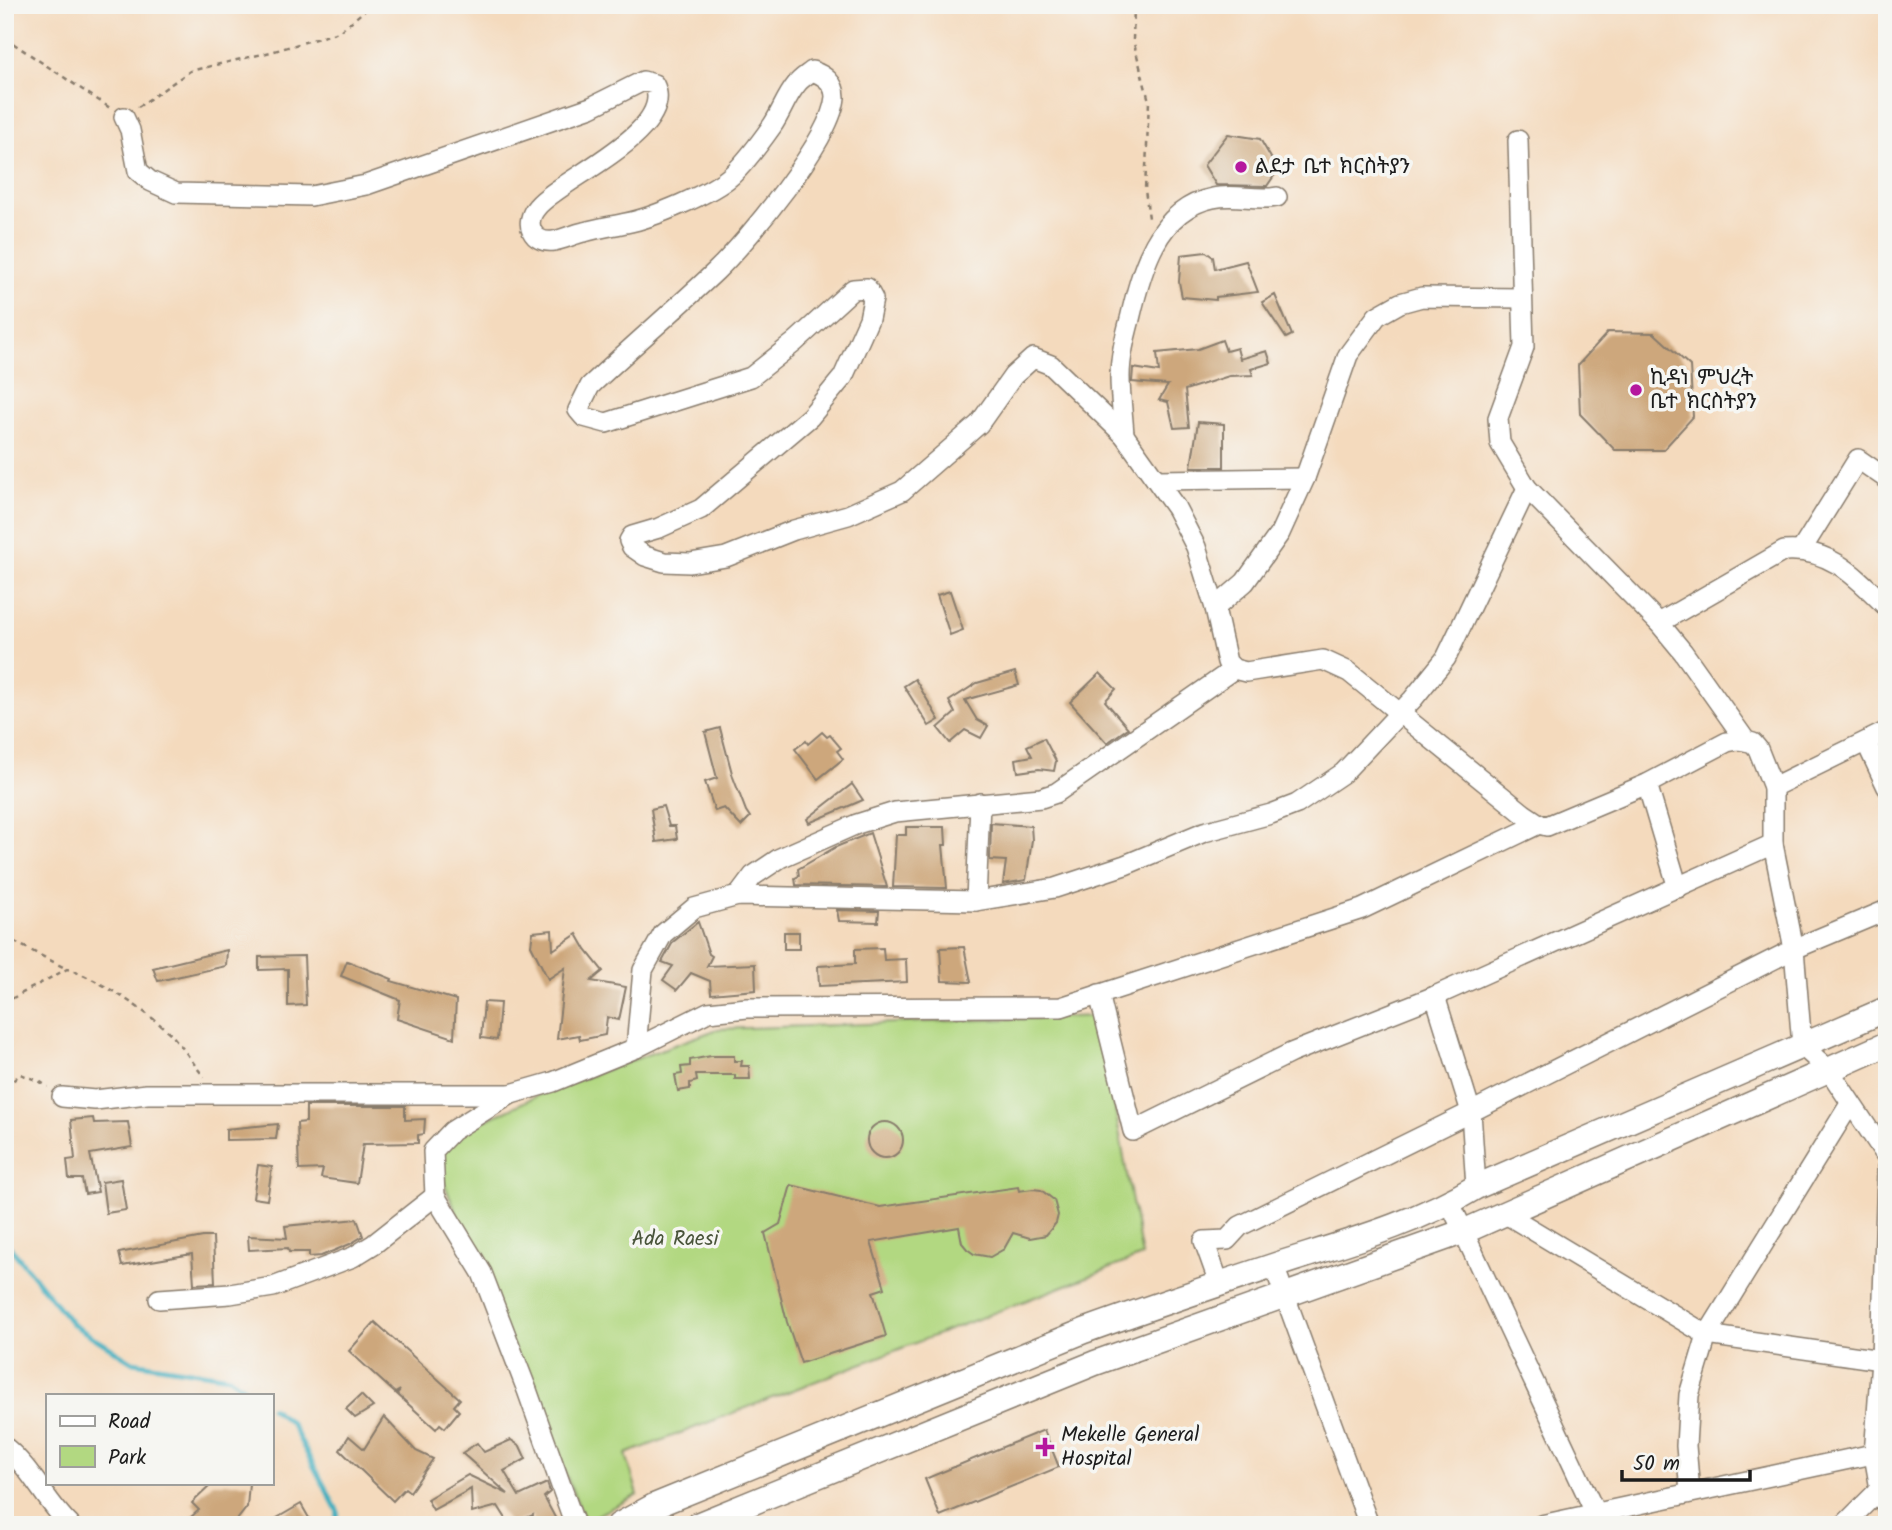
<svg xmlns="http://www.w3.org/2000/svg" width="1892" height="1530" viewBox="0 0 1892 1530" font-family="Kalam,'Noto Sans Ethiopic',sans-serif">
  <rect width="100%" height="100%" fill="#f6f6f2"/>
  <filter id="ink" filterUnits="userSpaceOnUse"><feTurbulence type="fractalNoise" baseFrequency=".0143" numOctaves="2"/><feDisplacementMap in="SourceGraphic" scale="14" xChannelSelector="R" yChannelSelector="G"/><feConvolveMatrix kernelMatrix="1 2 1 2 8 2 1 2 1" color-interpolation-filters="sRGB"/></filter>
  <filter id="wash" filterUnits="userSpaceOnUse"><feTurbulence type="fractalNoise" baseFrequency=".00686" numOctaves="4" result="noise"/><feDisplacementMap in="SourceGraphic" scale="28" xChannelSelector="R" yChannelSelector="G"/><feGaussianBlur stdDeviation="1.57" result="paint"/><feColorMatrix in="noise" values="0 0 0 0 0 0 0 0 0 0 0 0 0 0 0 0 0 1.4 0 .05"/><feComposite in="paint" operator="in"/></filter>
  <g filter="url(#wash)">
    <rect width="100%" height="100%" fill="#f4dabd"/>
    <path fill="#b2d881" stroke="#677a4e" stroke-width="2" d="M1098,1016L1142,1256L626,1454L638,1495L585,1521L436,1164L452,1136L545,1092L718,1029Z"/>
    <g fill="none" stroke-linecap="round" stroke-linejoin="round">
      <g stroke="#41afbf" stroke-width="5">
        <path d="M10,1247L72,1324L133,1362L229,1377L254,1395"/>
        <path d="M271,1408L291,1423L338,1512L336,1525"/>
      </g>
    </g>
    <g id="blocks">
      <g fill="#cda77c">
        <path d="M1228,134L1260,139L1278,170L1267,186L1216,185L1204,165Z"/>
        <path d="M1206,252L1213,257L1215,269L1246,261L1258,292L1216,297V300L1182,297L1179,282L1181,255Z"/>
        <path d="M1275,295L1292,335L1286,338L1262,302Z"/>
        <path d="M1608,332L1654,333L1690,366L1693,417L1663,450H1615L1580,414L1578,365Z"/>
        <path d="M1222,340L1226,351L1237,348L1240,359L1267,351L1271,363L1251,369L1253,375L1229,376L1185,390L1189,427L1174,428L1168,402L1159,400L1168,385L1132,382L1133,368L1159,372L1157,353L1198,349Z"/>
        <path d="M1198,422L1224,424V467H1191Z"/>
        <path d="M950,591L963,630L950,635L937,595Z"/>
        <path d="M1015,672L1019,685L965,700L977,720L988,726L981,738L965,730L950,743L938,728L955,713L949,701L977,683Z"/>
        <path d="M1100,673L1116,689L1105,701L1128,728L1107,743L1070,702Z"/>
        <path d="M915,679L939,720L929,726L904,686Z"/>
        <path d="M720,728L733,777L746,811L750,817L741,826L724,808L715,811L705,782L717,778L705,732Z"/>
        <path d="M822,732L827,737L830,735L841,748L837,751L843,759L818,779L795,749L806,741L808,744Z"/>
        <path d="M1044,738L1056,761L1054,771L1039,769L1018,772L1016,759L1032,756L1027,746Z"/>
        <path d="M852,784L863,800L809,823L807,819Z"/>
        <path d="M663,806L669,826H675L677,839L656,842L651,809Z"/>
        <path d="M991,823L1031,826L1032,840L1026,880L1003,884L1006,861L990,860Z"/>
        <path d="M906,827H945L946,845H943L947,888L893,887L896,835H906Z"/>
        <path d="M870,833L887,887L796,885L795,878L799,876L798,869L836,847Z"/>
        <path d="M837,910L879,911L878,922L839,921Z"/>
        <path d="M698,922L709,954L712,956L707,966L755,964L756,990L711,994L710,981L691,973L677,990L663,980L673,966L662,962L673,942Z"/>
        <path d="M552,930L553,950L577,934L586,950L603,971L591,981L626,987L619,1020L607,1017L605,1035L580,1040L579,1035L557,1039L565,968L548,979L531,945L533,932Z"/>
        <rect x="784" y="932" width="15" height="17"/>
        <path d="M964,947L971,982L942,981L940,948Z"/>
        <path d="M883,948L884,960L906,959L907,982L819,986L818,966L855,964V949Z"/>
        <path d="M227,950L226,966L158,981L153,968Z"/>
        <path d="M304,956L306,1005L288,1006V969L259,970V957Z"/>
        <path d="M347,961L392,979L391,981L456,1000L454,1038L397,1019L400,1000L341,976Z"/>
        <path d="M484,1002L500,1003L497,1040L481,1038Z"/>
        <path d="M711,1056H734V1061H742L741,1066H749L750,1079H735V1075H696L697,1081L690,1083V1089L678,1091L675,1075L682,1074L681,1067L690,1066V1060Z"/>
        <path d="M306,1106H405V1120L425,1119L424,1134L418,1135V1143L363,1144L357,1183L321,1178L323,1169L299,1170L297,1123L306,1122Z"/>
        <path d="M93,1118L94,1123L128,1122L132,1147L90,1154L98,1192L85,1194L82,1179H69L67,1160L75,1159L71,1120Z"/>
        <circle cx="885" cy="1140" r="18"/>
        <path d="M278,1124L276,1139L226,1140V1129Z"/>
        <path d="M258,1165L272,1167L267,1200L253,1198Z"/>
        <path d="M121,1179L126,1210L106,1213L102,1182Z"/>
        <path d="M791,1185L880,1207L1018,1187L1019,1191L1033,1189L1041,1190L1054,1200L1058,1215L1056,1223L1046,1235L1030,1238L1013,1233L1004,1249L990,1257L974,1254L967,1249L962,1243L959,1227L871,1242L885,1288L873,1292L886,1336L801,1363L787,1322L765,1233L780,1224Z"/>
        <path d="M357,1219L363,1236L350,1244L321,1256L309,1257V1252H289L288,1248L249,1250L248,1236L287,1238L285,1226Z"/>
        <path d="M203,1237H213L215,1283L194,1284L192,1254L122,1266L119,1253Z"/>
        <path d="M375,1322L460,1399L454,1406L459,1411L445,1428L440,1424L436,1429L397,1394L400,1390L395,1393L349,1351Z"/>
        <path d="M361,1395L373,1407L355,1418L346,1409Z"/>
        <path d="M384,1417L416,1451L433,1459L410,1492L405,1488L393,1501L340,1450L349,1436L364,1449Z"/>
        <path d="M1044,1430L1059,1467L940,1516L925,1479Z"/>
        <path d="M511,1440L520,1446L526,1459L504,1471L519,1496L547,1483L550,1492L544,1497L559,1525H531L533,1515L510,1525L498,1506L472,1513L471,1489L433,1510L427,1499L468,1475L508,1494L462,1453L477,1443L484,1452Z"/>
        <path d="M213,1483H249L247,1507L233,1525H182L199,1510L192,1503Z"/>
        <path d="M301,1504L313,1525H265Z"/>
      </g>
    </g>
  </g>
  <g filter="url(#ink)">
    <use href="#blocks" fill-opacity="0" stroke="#887b6c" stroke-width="2"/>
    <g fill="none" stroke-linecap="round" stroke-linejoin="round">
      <defs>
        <g id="minor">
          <path d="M124,117L130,130L138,171L150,181L176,193L311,196L366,185L591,107L643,81L654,84C678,131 560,179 537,207C523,223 532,244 554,241C564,239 574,234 584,232C598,228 612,226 626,223C652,218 713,193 732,175C747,161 760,143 772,126C781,113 786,97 796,85C800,79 807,75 812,71C824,75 835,83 835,97C832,139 747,241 716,271C675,310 631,347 590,386L578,410L584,417L606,423L751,377L795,342L853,289L867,288L873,299L869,319L843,377L810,417L701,509L659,528L632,536L629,541L632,547L645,556L664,562L690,563L726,557L794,530L848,515L902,491L979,424L1013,376L1033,358L1051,365L1124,435L1176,508L1196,547L1215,608L1227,662L1234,669L1246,672L1323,660L1349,672L1524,814L1539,824L1547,826L1647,784L1727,742L1738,740L1746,741"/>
          <path d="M1518,140L1524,347L1498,418L1500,443L1527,488L1659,623L1683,652L1746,741L1753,743L1758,749L1773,787V844L1794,949L1802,1046L1829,1070L1887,1157"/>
          <path d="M1124,435C1123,416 1120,396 1120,377C1120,357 1125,338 1130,319C1141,271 1157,209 1213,198C1234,193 1256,201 1277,197"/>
          <path d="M1158,480L1305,478"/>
          <path d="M1802,549L1858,459L1887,479"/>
          <path d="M1215,608L1245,582L1280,533L1305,478L1348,355L1377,316L1400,303L1422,297L1522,298"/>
          <path d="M1659,623L1784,551C1830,547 1857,578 1887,607"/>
          <path d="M1866,742L1887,787"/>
          <path d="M1647,784L1678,888"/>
          <path d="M1773,787L1887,731"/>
          <path d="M738,896L753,876L780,858L857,824L895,812L1041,798L1056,793L1234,669"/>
          <path d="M976,901L980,803"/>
          <path d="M1099,994L1133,1131L1291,1053L1435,996L1773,844"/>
          <path d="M1435,996L1471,1112L1476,1187"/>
          <path d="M636,1048L643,970L663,934L694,908L738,896L976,901L1055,888L1125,865L1204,832L1271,814L1297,804L1343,773L1413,699L1446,658L1527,488"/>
          <path d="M511,1094L452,1131L433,1151L435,1196L482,1273L527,1390L575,1525"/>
          <path d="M62,1097L95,1100L147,1094H511L553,1082L636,1048L708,1012L747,1008L1061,1007L1362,909L1539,824"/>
          <path d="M1887,1170L1881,1360L1874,1455L1880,1489L1887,1508"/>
          <path d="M1450,1203L1601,1525"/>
          <path d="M1506,1214L1707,1335L1881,1360"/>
          <path d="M1274,1266L1369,1525"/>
          <path d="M1219,1283L1204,1241L1227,1240L1240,1226L1471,1112L1794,949L1887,910"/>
          <path d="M159,1299L230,1294L273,1287L353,1257L374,1244L435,1196"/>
          <path d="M5,1447C32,1469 45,1501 70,1525"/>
          <path d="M1690,1492L1686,1446L1689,1395L1707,1335L1850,1104"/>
          <path d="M1541,1525L1887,1451"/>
          <path d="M1844,1525L1880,1489"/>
        </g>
        <g id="major">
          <path d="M619,1525L654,1506L1084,1331C1150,1307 1216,1285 1282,1263C1348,1242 1417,1223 1476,1187L1887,1009"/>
          <path d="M697,1525L1095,1363L1465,1231L1887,1044"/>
        </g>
      </defs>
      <use href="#minor" stroke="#887b6c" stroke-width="22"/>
      <use href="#major" stroke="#887b6c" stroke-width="27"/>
      <g stroke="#887b6c" stroke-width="2.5" stroke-dasharray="5 5" stroke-linecap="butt">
        <path d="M1134,5L1133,40L1149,101L1145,190L1149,218"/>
        <path d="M5,38L110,108"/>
        <path d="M138,107L190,71L271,52L339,32L371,5"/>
        <path d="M5,937L67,969"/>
        <path d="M5,1006L11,999L67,969C98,978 146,1011 170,1033C182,1046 193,1063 204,1077"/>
        <path d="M5,1084H10L20,1074L39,1081L48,1087"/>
      </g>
      <use href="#minor" stroke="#fff" stroke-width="19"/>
      <use href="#major" stroke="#fff" stroke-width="24"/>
    </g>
  </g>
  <g fill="#b5179e" stroke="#f6f6f2" stroke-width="2.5">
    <circle cx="1241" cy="167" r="7"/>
    <circle cx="1636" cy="390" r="7"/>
    <path d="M1041.5 1436.5h7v7h7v7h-7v7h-7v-7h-7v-7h7z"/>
  </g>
  <g text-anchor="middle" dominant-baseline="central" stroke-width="7" stroke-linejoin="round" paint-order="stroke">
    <g font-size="21" fill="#1c1c1c" stroke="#f6f6f2" text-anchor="start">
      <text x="1255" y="167">ልደታ ቤተ ክርስትያን</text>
      <text x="1650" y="378">ኪዳነ ምህረት<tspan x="1650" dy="24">ቤተ ክርስትያን</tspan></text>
      <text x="1061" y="1435">Mekelle General<tspan x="1061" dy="24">Hospital</tspan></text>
    </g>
    <g font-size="21" fill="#49543a" stroke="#f6f6f2">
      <text x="675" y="1239">Ada Raesi</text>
    </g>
  </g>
  <rect width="1892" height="1530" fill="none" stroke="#f6f6f2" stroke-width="28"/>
  <rect x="46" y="1394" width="228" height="91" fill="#f6f6f2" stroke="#9f9f9c" stroke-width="2"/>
  <rect x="60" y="1416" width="35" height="10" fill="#ffffff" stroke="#9f9f9c" stroke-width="2"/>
  <text x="108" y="1428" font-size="21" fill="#1c1c1c">Road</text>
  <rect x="60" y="1446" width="35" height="21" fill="#b2d881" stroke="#9f9f9c" stroke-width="2"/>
  <text x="108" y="1464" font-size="21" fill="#1c1c1c">Park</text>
  <path d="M1622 1470v10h128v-10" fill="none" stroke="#1c1c1c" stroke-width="3.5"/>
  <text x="1633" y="1470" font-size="21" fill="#1c1c1c" stroke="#f6f6f2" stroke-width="5" paint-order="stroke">50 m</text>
</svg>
